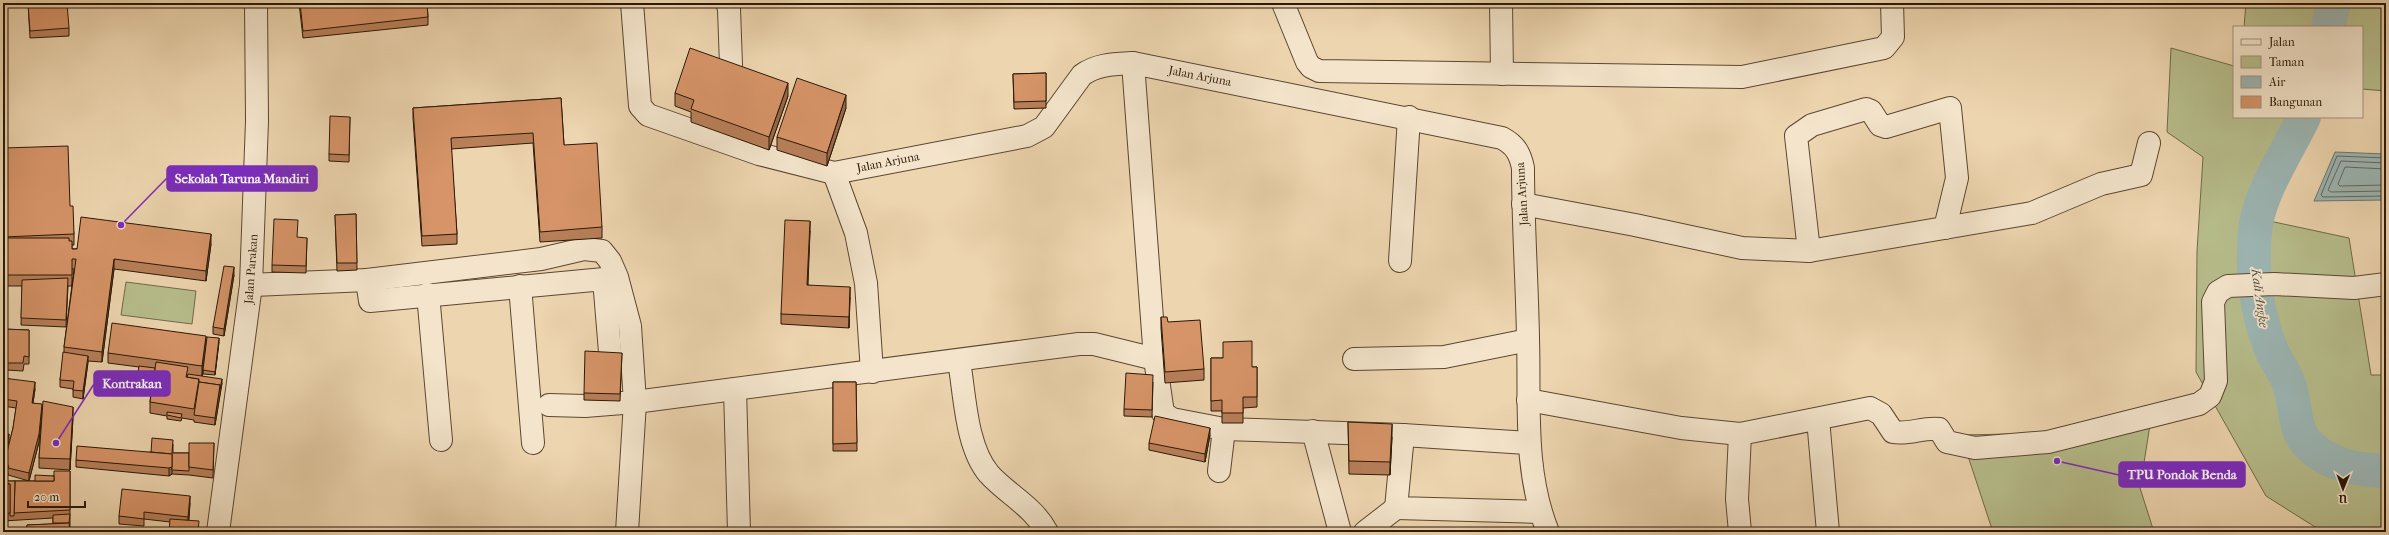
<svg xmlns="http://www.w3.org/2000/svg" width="2389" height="535" viewBox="0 0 2389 535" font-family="'IM FELL French Canon',serif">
  <rect width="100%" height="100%" fill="#edd5af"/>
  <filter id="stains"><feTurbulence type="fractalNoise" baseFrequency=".005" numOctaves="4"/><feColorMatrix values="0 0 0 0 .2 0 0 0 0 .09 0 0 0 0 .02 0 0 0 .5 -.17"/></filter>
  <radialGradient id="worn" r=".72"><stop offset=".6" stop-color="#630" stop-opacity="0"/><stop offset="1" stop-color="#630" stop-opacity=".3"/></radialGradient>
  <g fill="#b7bd8c" stroke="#706a49">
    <path d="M2246,3H2386V91L2362,89V27H2244Z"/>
    <path d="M2171,48L2234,66V117H2285L2260,219L2349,238L2371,375H2386V532H2323L2266,496L2196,372L2197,251L2203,157L2167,132Z"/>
    <path d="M126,282L196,291L192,324L121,315Z"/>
    <path d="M2152,412L2140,488L2154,532H1993L1961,435L2054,433Z"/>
  </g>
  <path fill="#9cb6b4" stroke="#6e776e" d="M2335,152L2386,154V200L2314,201Z"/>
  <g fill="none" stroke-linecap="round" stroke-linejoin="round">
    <g stroke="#63675d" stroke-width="1">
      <path d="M2386,158L2337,156L2321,195L2323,197L2386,196"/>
      <path d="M2386,163L2341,161L2328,190L2331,192L2386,191"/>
      <path d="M2386,169L2345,167L2338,184L2340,186L2386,185"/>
    </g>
    <g stroke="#9cb6b4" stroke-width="34">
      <path d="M2328,27L2334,3"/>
      <path d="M2304,117C2288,150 2262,189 2256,224C2250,264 2256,312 2271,349C2276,361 2285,372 2289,384C2296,402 2293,427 2306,442C2326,465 2357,470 2386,471"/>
    </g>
    <defs>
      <g id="minor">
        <path d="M632,3L640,106L648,115L759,154L834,173L1027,136L1044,127L1082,75C1097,64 1115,64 1133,63L1502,138C1515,145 1520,153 1523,168C1523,225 1527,281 1528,338C1530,403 1523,470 1548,532"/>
        <path d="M727,3L729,9L731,65"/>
        <path d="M1283,3L1307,62L1311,67L1319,71L1742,77L1884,48L1893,37L1892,3"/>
        <path d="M1501,3L1502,74"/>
        <path d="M1133,63L1155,359L1163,413L1172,419L1224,429L1403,435L1528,443"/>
        <path d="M834,173L856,233L866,283L872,372"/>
        <path d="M1523,204L1635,225L1742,248L1809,251L2032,213L2101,184L2141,175L2149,143"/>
        <path d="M1809,251L1796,136L1812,125L1866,109L1871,111L1880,125L1886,127L1950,108L1957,178L1945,228"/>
        <path d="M1400,261L1409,117"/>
        <path d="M367,280L370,301L604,279L610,352"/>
        <path d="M251,285L367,280L541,259L584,249L602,251L610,261L617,277L630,326L635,402L627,532"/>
        <path d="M520,286L533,443"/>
        <path d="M428,294L441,440"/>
        <path d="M1354,359L1444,357L1528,340"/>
        <path d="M959,361C965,396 966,447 989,474C1007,494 1034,507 1047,532"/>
        <path d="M735,389L739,532"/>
        <path d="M1528,400L1681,428L1740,434L1870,408L1881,414L1893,432C1909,435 1923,427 1939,429L1947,442L1975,448L2048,442L2199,404L2210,396L2216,381L2213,302L2218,292L2228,286L2274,284L2354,288L2386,284"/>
        <path d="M549,405L585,406L635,402L1079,344H1094L1155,359"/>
        <path d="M1818,419L1828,532"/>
        <path d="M1313,431L1340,532"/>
        <path d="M1740,434L1737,499L1740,532"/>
        <path d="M1403,435L1396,508L1540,512"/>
        <path d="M1219,471L1224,429"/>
        <path d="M218,532L251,285L257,121L256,3"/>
        <path d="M1365,532L1396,508"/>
      </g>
    </defs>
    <use href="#minor" stroke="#5b4730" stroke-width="24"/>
    <use href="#minor" stroke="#f3e4cb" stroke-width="22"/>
  </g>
  <g fill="#b87f59" stroke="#2a1806">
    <path d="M28,3L69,28V36L30,38Z"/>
    <path d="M299,3H427L428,17V25L303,38Z"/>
    <path d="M1046,73V108L1014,109L1013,74Z"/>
    <path d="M675,93L788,96L769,150L691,122V112L675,106Z"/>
    <path d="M561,98L564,145L602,227V238L540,242L533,143L451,149L457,234V244L422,246L413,118V108Z"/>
    <path d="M846,108L827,166L777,150V137Z"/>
    <path d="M350,117L349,162L329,161V154Z"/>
    <path d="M3,148L70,206L74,234V245H72V249L211,244L206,281L114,269L102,362L88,361L83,399L73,397V389L60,387V380L64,352V347L74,269H72V286H68L66,327L21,325L22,286H3Z"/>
    <path d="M356,214L357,270L337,271L335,215Z"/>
    <path d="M810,231L808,285L850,297L849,328L781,324V314Z"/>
    <path d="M307,238L306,273L272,272V265Z"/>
    <path d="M234,275L224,336L213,334V327Z"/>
    <path d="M1161,317L1168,322L1204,369V380L1165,383L1161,328Z"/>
    <path d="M3,329L29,330V364H24L23,371L7,370V378L35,389L33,403L73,417L70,470L39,468V458L42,413L39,442L29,481L8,475V473L4,472V464L13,428L16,408L3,406Z"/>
    <path d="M219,342L215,375L203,374L204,358L202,376L222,383L215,425L194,422V420L182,418L181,421L167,419V416L150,413V402L151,392L136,390L139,367L108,363V353L206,347Z"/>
    <path d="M622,353L620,401L584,400V393Z"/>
    <path d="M1211,358H1223L1252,367H1257V407L1243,408V423H1222V411H1211Z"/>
    <path d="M833,382H856L857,451H833Z"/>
    <path d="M1153,382L1152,417L1124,416V409Z"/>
    <path d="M1348,422L1392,437L1390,475L1349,474Z"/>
    <path d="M1210,435L1205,462L1149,450V443Z"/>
    <path d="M214,443L213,478L189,475L172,474L169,476L76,467V460L151,452L173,444V453H189Z"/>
    <path d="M70,471V532H27V525L53,524V518L3,521V481H35Z"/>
    <path d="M190,503L189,520L170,522L144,519V526L119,524V516Z"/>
  </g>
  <g fill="#966849" stroke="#2a1806">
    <path d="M788,83V96L769,150V137Z"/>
    <path d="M846,95V108L827,166V153Z"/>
    <path d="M810,221V231L807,295V285Z"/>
    <path d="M211,234V244L206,281V271Z"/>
    <path d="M114,259V269L102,362V352Z"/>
    <path d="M234,267V275L224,336V329Z"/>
    <path d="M850,287V297L849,328V317Z"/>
    <path d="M206,336V347L202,376V366Z"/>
    <path d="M219,338V342L215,375V372Z"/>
    <path d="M88,356V363L83,399V391Z"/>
    <path d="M222,379V383L215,425V418L220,385Z"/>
    <path d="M35,382V389L32,410V403Z"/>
    <path d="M42,404V412L39,442L29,481V473Z"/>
    <path d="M73,407V417L70,470V459Z"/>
    <path d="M1392,424V437L1390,475V462Z"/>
    <path d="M1210,428V435L1205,462V454Z"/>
    <path d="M9,434V441L3,462V455Z"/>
    <path d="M172,467V474L169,476V468Z"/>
    <path d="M190,496V503L188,524V517Z"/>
  </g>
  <g fill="#d69468" stroke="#2a1806">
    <path d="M28,3H67L69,28L30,31Z"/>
    <path d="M300,3H427L428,17L303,31Z"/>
    <path d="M690,48L788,83L769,137L691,109L694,100L675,93Z"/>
    <path d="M1046,73V101L1014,102L1013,74Z"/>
    <path d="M797,78L846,95L827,153L777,137Z"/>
    <path d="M561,98L564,145L597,143L602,227L540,232L533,133L451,138L457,234L422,236L413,108Z"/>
    <path d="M330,116L350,117L349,155L329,154Z"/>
    <path d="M68,146L70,206H73L74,234L3,237V148Z"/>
    <path d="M356,214L357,263H337L335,215Z"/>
    <path d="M81,217L211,234L206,271L114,259L102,352L64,347L76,259H72V275H3V238H69V241H72V249H77Z"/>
    <path d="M274,219L298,220L297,237L307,238L306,266L272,265Z"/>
    <path d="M785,220L810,221L807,285L850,287L849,317L781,314Z"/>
    <path d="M224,266L234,267L224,329L213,327Z"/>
    <path d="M68,278L66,320L21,318L22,280Z"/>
    <path d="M1161,317H1167L1168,322L1200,320L1204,369L1165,372Z"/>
    <path d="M112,323L206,336L202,366L108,353Z"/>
    <path d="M3,329L29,330V357L24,356L23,363H3Z"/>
    <path d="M207,337L219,338L215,372L203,370Z"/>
    <path d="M1252,341V367H1257V397H1243V413H1222V400L1211,401V358H1223V342Z"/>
    <path d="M585,351L622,353L620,394L584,393Z"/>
    <path d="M63,352L88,356L83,391L73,390L74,381L60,380Z"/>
    <path d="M156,362L188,367L186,377L199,379L194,409L150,402Z"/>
    <path d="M139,366L155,368L152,389L136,386Z"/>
    <path d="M3,368L7,369V378H3Z"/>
    <path d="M1126,373L1153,375L1152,410L1124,409Z"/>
    <path d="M188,374L222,379L220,389V385L199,382V379L187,377Z"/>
    <path d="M3,378L35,382L32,403L42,404L39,434L29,473L8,468L9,466L4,464L13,428L17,401L3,399Z"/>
    <path d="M199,382L220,385L215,418L194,415Z"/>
    <path d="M833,382H856L857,443L833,444Z"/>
    <path d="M43,401L73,407L70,459L39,458Z"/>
    <path d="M167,412L182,414L181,418L167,415Z"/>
    <path d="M1155,416L1210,428L1205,454L1149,443Z"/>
    <path d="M1348,422L1392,424L1390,462L1349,461Z"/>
    <path d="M3,432L9,434L3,455Z"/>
    <path d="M152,438L173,440L172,453H189V471L172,470V454L151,452Z"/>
    <path d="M189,443H214L213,470L189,467Z"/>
    <path d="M77,446L172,454V467L169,468L76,460Z"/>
    <path d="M54,471H70V510L14,513L15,481H54Z"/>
    <path d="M35,475L54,476V481H35Z"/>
    <path d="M3,481H15L14,516H10V484H3Z"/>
    <path d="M3,484H10V513L3,514Z"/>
    <path d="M122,489L190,496L188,517L144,512V519L119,516Z"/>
    <path d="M70,514L69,523H53V515Z"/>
    <path d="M170,519L199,521L198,532H169Z"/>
    <path d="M69,523L70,532H27V525Z"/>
  </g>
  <g text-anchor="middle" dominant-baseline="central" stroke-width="3.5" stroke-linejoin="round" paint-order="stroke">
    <g font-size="12" fill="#2a1806" stroke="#f3e4cb">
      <text transform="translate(1200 76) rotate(11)">Jalan Arjuna</text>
      <text transform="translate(888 162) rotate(-11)">Jalan Arjuna</text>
      <text transform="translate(1522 194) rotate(-94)">Jalan Arjuna</text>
      <text transform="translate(251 269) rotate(-86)">Jalan Parakan</text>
    </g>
    <g font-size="13" font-style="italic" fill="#524f43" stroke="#f3e4cb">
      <text transform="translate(2260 298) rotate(82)">Kali Angke</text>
    </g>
  </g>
  <path fill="none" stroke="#7b2cbf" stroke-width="1.5" d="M121 225L167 178M56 443L94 384M2057 461L2119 475"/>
  <g fill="#7b2cbf" stroke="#f3e4cb" stroke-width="1.5">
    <circle cx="121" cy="225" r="4"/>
    <circle cx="56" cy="443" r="4"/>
    <circle cx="2057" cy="461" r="4"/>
  </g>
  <g fill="#7b2cbf" stroke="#7b2cbf" stroke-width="1.5">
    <rect x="167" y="166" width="150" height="25" rx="4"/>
    <rect x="94" y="371" width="76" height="25" rx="4"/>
    <rect x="2119" y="462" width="126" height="25" rx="4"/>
  </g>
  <g font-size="13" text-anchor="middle" font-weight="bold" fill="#fff">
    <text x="242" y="183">Sekolah Taruna Mandiri</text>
    <text x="132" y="388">Kontrakan</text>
    <text x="2182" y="479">TPU Pondok Benda</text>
  </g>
  <rect width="2389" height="535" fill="none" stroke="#edd5af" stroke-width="16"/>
  <rect x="4" y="4" width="2381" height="527" fill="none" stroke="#2a1806" stroke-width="2"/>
  <rect x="8" y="8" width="2373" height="519" fill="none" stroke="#2a1806"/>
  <rect x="2233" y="26" width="130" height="92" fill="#f3e4cb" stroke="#a3927c"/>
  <rect x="2241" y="39" width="20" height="6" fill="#f3e4cb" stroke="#a3927c"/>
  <text x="2269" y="46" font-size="12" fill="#2a1806">Jalan</text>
  <rect x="2241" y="56" width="20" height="12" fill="#b7bd8c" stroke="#a3927c"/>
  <text x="2269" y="66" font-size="12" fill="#2a1806">Taman</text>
  <rect x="2241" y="76" width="20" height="12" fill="#9cb6b4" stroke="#a3927c"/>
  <text x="2269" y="86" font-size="12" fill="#2a1806">Air</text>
  <rect x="2241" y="96" width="20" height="12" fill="#d69468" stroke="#a3927c"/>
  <text x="2269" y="106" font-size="12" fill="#2a1806">Bangunan</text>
  <g transform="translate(2343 489) rotate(181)" stroke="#f3e4cb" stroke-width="3" paint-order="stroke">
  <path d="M0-3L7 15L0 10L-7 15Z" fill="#2a1806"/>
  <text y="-6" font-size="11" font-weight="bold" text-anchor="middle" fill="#2a1806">U</text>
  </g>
  <path d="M28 501v6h57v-6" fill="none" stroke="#2a1806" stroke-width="2"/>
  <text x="34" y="501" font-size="12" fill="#2a1806" stroke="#f3e4cb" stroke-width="3" paint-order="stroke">20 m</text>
  <rect width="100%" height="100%" filter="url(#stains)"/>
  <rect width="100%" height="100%" fill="url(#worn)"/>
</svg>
